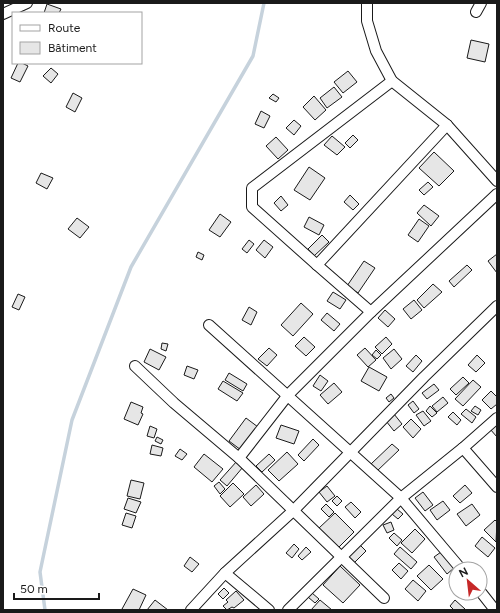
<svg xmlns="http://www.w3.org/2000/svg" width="500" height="613" viewBox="0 0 500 613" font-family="Figtree,sans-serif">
  <rect width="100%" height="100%" fill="#fff"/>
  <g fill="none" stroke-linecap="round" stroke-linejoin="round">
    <path stroke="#c6d2dc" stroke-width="3.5" d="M45,610L40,572L72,420L131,267L253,56L264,3"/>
  </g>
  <g fill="#e6e6e6" stroke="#1a1a1a">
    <path d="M47,4L61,9L59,13H44Z"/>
    <path d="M471,40L489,44L485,62L467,58Z"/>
    <path d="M18,63H22L28,66L20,82L11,78Z"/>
    <path d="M51,68L58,74L51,83L43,76Z"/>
    <path d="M348,71L357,82L343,93L334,82Z"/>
    <path d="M334,87L342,97L327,108L320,98Z"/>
    <path d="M73,93L82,98L75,112L66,107Z"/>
    <path d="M273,94L279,98L276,102L269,98Z"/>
    <path d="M314,96L326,110L315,120L303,107Z"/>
    <path d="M261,111L270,116L264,128L255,124Z"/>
    <path d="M294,120L301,126L294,135L286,128Z"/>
    <path d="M353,135L358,140L350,148L345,143Z"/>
    <path d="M332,136L345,147L337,155L324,145Z"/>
    <path d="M276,137L288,150L278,159L266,146Z"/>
    <path d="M434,152L454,171L439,186L419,168Z"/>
    <path d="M309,167L325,178L310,200L294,190Z"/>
    <path d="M41,173L53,178L47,189L36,183Z"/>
    <path d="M428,182L433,187L424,195L419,190Z"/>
    <path d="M350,195L359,204L353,210L344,202Z"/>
    <path d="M281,196L288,205L281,211L274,203Z"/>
    <path d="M424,205L439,216L431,226L417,213Z"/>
    <path d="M220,214L231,222L220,237L209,230Z"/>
    <path d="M309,217L324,225L319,235L304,227Z"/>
    <path d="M77,218L89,227L80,238L68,229Z"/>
    <path d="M419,219L429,226L418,242L408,235Z"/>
    <path d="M322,235L329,242L314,256L308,249Z"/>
    <path d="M249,240L254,244L247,253L242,249Z"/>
    <path d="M264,240L273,247L265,258L256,250Z"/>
    <path d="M198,252L204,255L202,260L196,257Z"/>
    <path d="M497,254V273L488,261Z"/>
    <path d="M364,261L375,268L358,293L347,286Z"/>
    <path d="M467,265L472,270L454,287L449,281Z"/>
    <path d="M433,284L442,292L424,308L417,300Z"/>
    <path d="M333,292L346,300L340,309L327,301Z"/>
    <path d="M18,294L25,297L19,310L12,307Z"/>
    <path d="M414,300L422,310L411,319L403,309Z"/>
    <path d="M301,303L313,314L293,336L281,325Z"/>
    <path d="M249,307L257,312L251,325L242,320Z"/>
    <path d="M385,310L395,319L388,327L378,318Z"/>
    <path d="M327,313L340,324L334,331L321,320Z"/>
    <path d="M304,337L315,347L306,356L295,346Z"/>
    <path d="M386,337L392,344L382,354L375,347Z"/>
    <path d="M162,343L168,344L166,351L161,349Z"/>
    <path d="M269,348L277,355L267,366L258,359Z"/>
    <path d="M365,348L376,360L368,367L357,355Z"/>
    <path d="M150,349L166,357L159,370L144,362Z"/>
    <path d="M394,349L402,359L391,369L383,358Z"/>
    <path d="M376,350L381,355L377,359L372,355Z"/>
    <path d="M416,355L422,361L413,372L406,366Z"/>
    <path d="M477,355L485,363L476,372L468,365Z"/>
    <path d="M187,366L198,370L194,379L184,375Z"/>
    <path d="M369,367L387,377L379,391L361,381Z"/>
    <path d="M229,373L247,384L243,391L225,380Z"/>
    <path d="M320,375L328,381L321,391L313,386Z"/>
    <path d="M463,377L469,383L456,395L450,389Z"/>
    <path d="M473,380L481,387L463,406L455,399Z"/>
    <path d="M223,381L243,393L237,401L218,389Z"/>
    <path d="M334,383L342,392L328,404L320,395Z"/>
    <path d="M434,384L439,390L427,399L422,393Z"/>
    <path d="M491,391L497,397V404L491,409L482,400Z"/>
    <path d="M391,394L394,398L389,402L386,398Z"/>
    <path d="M443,397L448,403L437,412L432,406Z"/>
    <path d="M413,401L419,409L414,413L408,405Z"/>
    <path d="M131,402L143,407L141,413L143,414L138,425L124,419Z"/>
    <path d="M430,406L437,413L432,417L426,411Z"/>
    <path d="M475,406L481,410L478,415L471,411Z"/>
    <path d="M466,409L476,417L472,423L461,414Z"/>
    <path d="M423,411L431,421L424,426L416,415Z"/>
    <path d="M453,412L461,420L457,425L448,417Z"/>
    <path d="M394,414L402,424L394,431L386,421Z"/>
    <path d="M246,418L258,427L241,450L229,441Z"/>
    <path d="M411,419L421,429L413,438L403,427Z"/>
    <path d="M495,424L497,425V437L490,429Z"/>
    <path d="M281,425L299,431L294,444L276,438Z"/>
    <path d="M150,426L157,429L154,438L147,436Z"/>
    <path d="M157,437L163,440L161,444L155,441Z"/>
    <path d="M313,439L319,445L304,461L298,455Z"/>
    <path d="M392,444L399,450L377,471L371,464Z"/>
    <path d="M152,445L163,448L161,456L150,454Z"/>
    <path d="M180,449L187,454L182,460L175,456Z"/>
    <path d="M287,452L298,464L279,481L268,470Z"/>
    <path d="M204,454L223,469L212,482L194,467Z"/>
    <path d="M269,454L275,460L262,472L256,466Z"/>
    <path d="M237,461L243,467L227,486L220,480Z"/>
    <path d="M131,480L144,483L140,499L127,496Z"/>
    <path d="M219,482L225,489L220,494L214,486Z"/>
    <path d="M233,483L244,494L230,507L220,496Z"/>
    <path d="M256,485L264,494L251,506L243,497Z"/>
    <path d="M465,485L472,493L460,503L453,496Z"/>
    <path d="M327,486L335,496L327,502L319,492Z"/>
    <path d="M423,492L433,505L425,511L415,498Z"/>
    <path d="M337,496L342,501L337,506L332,501Z"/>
    <path d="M128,498L141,502L136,513L124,509Z"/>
    <path d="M443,501L450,510L437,520L430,510Z"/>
    <path d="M351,502L361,512L355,518L345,507Z"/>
    <path d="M326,504L334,512L329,517L321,509Z"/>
    <path d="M472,504L480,515L466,526L457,514Z"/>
    <path d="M397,509L403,514L398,519L392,514Z"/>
    <path d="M126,513L136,516L132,528L122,525Z"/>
    <path d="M335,513L354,532L338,548L319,528Z"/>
    <path d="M495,520L497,522L496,542L484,530Z"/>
    <path d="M391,522L394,530L387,533L383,525Z"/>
    <path d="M415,529L425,539L412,553L401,543Z"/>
    <path d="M394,533L402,540L397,546L389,538Z"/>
    <path d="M482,537L495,548L488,557L475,546Z"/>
    <path d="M358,543L366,551L352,565L344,557Z"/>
    <path d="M294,544L299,549L292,558L286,553Z"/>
    <path d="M306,547L311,552L302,560L298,556Z"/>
    <path d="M400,547L417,562L411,569L394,554Z"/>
    <path d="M441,552L454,568L447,574L434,557Z"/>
    <path d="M190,557L199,564L192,572L184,566Z"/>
    <path d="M399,563L408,571L401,579L392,570Z"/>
    <path d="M429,565L443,579L431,590L417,576Z"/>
    <path d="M340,566L360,585L343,603L323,585Z"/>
    <path d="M413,580L426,591L418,601L405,589Z"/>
    <path d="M224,588L229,593L223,599L218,594Z"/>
    <path d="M133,589L146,595L139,610H125L122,609Z"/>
    <path d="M236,591L244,600L234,608L232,607L227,610L223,606L228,602L226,600Z"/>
    <path d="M312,593L319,599L315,603L308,597Z"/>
    <path d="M155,600L168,610H147Z"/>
    <path d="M320,600L332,610H311Z"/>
    <path d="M455,600L465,609L463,610H454L450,606Z"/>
  </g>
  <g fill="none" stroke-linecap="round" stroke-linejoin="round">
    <defs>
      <g id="street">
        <path d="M367,3V21L376,51L392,81L447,125L497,181"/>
        <path d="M476,12L481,3"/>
        <path d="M3,14L27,3"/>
        <path d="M317,265L447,125"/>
        <path d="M371,312L317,265L252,207V188L392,81"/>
        <path d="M209,325L401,498L461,569"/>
        <path d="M135,366L174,403L239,458L384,598"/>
        <path d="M463,448L497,487"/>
        <path d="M239,458L288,395L371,312L497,194"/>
        <path d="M225,573L269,610"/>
        <path d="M480,591L495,610"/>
        <path d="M191,610L225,573L294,510L424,377L497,306"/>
        <path d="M288,610L401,498L463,448L497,418"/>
      </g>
    </defs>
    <use href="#street" stroke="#1a1a1a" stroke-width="12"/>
    <use href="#street" stroke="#fff" stroke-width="10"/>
  </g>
  <rect width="500" height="613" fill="none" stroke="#1a1a1a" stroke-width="8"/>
  <rect x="12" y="12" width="130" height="52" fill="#ffffff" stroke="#a3a3a3"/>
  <rect x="20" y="25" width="20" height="6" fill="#ffffff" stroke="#a3a3a3"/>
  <text x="48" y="32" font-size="12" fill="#1a1a1a">Route</text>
  <rect x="20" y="42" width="20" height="12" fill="#e6e6e6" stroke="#a3a3a3"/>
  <text x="48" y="52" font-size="12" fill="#1a1a1a">Bâtiment</text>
  <g transform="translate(468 581) rotate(332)"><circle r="19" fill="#ffffff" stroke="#a3a3a3"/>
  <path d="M0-3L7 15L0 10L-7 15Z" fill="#c62828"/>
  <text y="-6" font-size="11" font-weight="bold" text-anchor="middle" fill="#1a1a1a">N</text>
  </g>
  <path d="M14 593v6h85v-6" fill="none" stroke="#1a1a1a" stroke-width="2"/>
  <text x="20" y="593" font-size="12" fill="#1a1a1a" stroke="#ffffff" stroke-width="3" paint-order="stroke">50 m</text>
</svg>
